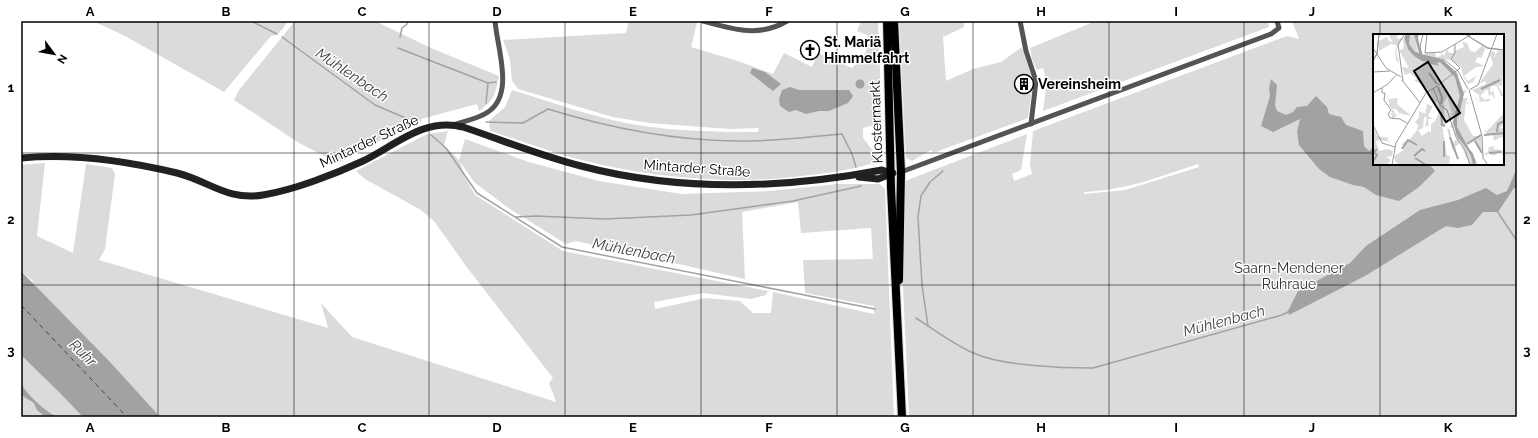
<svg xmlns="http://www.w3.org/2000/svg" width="1538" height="438" viewBox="0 0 1538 438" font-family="Raleway,sans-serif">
  <rect width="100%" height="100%" fill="#fff"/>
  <g fill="#dbdbdb" fill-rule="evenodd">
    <path d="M93,21H288C284,27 279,36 271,36L224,92L125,36Z"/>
    <path d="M295,21H375L431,48L499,76C495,94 495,100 479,111L477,104L421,119L422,121L408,126L338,163L299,143L234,100L239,90Z"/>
    <path d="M629,21H690L697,23L691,47L741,62L773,74L784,53L812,67L818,53L852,68L864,56L870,40L867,35L857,31L861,21H878L882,123L863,128V138L877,156L878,161C856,170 833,172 810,175C740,185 667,179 598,164C561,156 526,142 490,131L489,121L505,107L512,90C545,100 578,112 612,120C659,131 710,132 758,132L759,128L730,129L649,123L613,117L518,89L512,81L510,59L503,40L626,33Z"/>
    <path d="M899,21H964V27L943,37L946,81L973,69L1001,62L1022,47L1033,82L1028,118L933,153L931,150L912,161L906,158Z"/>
    <path d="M1096,21H1268L1269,27L1043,111C1045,97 1048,83 1043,68L1037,70L1032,59L1030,48Z"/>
    <path d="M1292,21H1517V417H909L903,287L905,181L1027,134L1021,170L1012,174L1014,181L1032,174L1030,164L1033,131L1287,36L1299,39ZM1374,35H1503V164H1374ZM1198,164L1199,167L1125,190L1084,194V192C1126,190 1159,177 1198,164Z"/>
    <path d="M448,131L444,145L459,160L465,139L529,162L599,181L681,194L769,191L838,184H880L885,189L894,417H21V316L33,281L21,271V165L45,163L37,236L73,253L86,164L112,168L115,174L105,249L99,260L328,328L321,303L352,337L556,402L549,383L553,378L469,270L434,221L421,210L365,179L356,171L427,134ZM460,162L475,183L510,209L566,244L576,241L745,279L742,212L798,202L801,233L871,228L873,259L803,260L805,293L874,306V314L773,292L771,313H753L740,301L706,298L655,309L654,302L703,293L751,299L766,295L768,291L563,251L475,195L464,175Z"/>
  </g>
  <g fill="#a2a2a2">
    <path d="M752,68L765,72L781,84L773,91L750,73Z"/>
    <path d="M1271,79L1277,85L1275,105L1277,111L1286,115L1293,112L1297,107L1307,106L1316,96L1327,107L1329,114L1341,117L1346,125L1363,131L1364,146L1369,151L1374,146V164H1429L1435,171L1419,187L1399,201L1376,195L1364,187L1353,185L1330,177L1319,169L1299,145L1297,132L1300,119L1273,132L1261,126L1270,96L1269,88Z"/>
    <circle cx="860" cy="84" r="4.5"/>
    <path d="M790,87L799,90H849L853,96L848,103L829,111H819L806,114L796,110L789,112L780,106L779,99L782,90Z"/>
    <path d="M1517,168V188H1514L1498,212H1483L1472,225L1458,228L1446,226L1365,276L1289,315L1288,311L1298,291L1350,263L1366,246L1420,210L1458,200L1486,188L1497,195L1507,191Z"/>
    <path d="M21,271L110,362L160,417H83L59,392L21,355Z"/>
    <path d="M21,384C28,395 47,414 59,417L43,415L37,410L34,403L21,395Z"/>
  </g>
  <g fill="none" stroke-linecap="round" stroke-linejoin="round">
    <g stroke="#a2a2a2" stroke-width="1.5">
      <path d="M251,21L277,34"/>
      <path d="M282,37L375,105L415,122"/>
      <path d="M400,37L402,28L407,24V21"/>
      <path d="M398,48L488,83L486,103"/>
      <path d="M488,83L496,82"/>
      <path d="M486,122L523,123L548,109C609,128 671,140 735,141C771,142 806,137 842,134L852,154L856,167"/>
      <path d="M431,135L446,148L477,193L562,247L875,309"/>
      <path d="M1497,211L1517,241"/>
      <path d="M516,217L536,216L605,219L691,215L793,201L861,186"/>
      <path d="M916,318C935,330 955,346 976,354C1003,366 1064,368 1093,368L1282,315L1290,311"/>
      <path d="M928,326L922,285L918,217L921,196L930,182L943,171"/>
    </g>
    <path stroke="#434343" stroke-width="1" stroke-dasharray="5 4" stroke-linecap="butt" d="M21,305L127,417"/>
    <defs>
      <g id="primary">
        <path d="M887,21L891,188L902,417"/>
        <path d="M894,21L901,172L899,280"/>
      </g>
    </defs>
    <use href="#primary" stroke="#dbdbdb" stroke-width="10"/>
    <g stroke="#545454" stroke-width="5">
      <path d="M703,21C732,29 759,38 787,21"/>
      <path d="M1020,21L1026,51L1036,81L1031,124"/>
      <path d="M453,125C464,121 478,119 488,112C515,94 497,48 495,21"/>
      <path d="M901,172L1271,34L1279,28L1277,21"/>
    </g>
    <g stroke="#212121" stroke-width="7">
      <path d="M21,158C72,153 127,161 177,173C209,181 227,201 263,195C294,190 335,174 363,161C396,145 424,117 463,127C502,140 541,156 581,166C680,192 782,189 882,170L891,173"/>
      <path d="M859,177L878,179L893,173"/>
    </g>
    <use href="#primary" stroke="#000" stroke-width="8"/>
  </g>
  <path fill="none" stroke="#000" stroke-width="1" stroke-opacity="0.55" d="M158,21V417M294,21V417M429,21V417M565,21V417M701,21V417M837,21V417M973,21V417M1109,21V417M1244,21V417M1380,21V35M21,153H1374M1503,153H1517M1380,164V417M21,285H1517"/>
  <defs>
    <symbol id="church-ring" viewBox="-11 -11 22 22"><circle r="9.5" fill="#fff" stroke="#000" stroke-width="1.5"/><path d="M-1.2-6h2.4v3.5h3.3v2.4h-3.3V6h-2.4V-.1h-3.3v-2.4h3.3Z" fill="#000"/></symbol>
    <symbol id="building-ring" viewBox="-11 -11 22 22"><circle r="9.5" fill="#fff" stroke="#000" stroke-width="1.5"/><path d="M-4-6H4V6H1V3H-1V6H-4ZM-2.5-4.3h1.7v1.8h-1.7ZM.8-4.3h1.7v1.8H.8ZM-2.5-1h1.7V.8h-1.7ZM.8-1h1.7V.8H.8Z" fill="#000"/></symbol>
  </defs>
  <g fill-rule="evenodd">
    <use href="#church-ring" x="799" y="39" width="22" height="22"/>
    <use href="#building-ring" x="1013" y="73" width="22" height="22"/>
  </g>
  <g text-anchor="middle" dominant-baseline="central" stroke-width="3" stroke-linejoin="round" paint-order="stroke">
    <g font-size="14" font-weight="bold" fill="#000" stroke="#fff" text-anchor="start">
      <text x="824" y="42">St. Mariä<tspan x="824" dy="16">Himmelfahrt</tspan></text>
      <text x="1038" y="84">Vereinsheim</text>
    </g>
    <g font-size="14" fill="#000" stroke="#fff">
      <text transform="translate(876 122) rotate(-92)">Klostermarkt</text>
      <text transform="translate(369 141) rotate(-25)">Mintarder Straße</text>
      <text transform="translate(697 168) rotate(4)">Mintarder Straße</text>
    </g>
    <g font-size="14" fill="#323232" stroke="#fff">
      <text x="1289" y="268">Saarn-Mendener<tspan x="1289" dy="16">Ruhraue</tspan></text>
    </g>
    <g font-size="15" font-style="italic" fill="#434343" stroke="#fff">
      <text transform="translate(352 75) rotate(34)">Mühlenbach</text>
      <text transform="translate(634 251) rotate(11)">Mühlenbach</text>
      <text transform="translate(1224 321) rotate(-15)">Mühlenbach</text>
      <text transform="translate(83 353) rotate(44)">Ruhr</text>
    </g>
  </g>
  <g transform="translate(1373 34)">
    <rect width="131" height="131" fill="#fff"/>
    <path d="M19,0H25L24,5L29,4L32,7L36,16L35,0H42L45,21L67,28L83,40L90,64V57L92,58L90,56L94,57L90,60V64H95L93,67L95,68L97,72L93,68L91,86L100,102H108L109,120L103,107L94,110L99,118L105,131L102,126V131L98,116L84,98L81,81V94L87,106L98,121L100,131H94L96,129L87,109L82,113L83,118L79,115L74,95H77L79,109L84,105L80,94L77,93L80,85L77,83L80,81H76L79,79L74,62L71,69L72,92L69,91L74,121L77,122L76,131H26L22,127L21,122L31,116L29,110L32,107L34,109L44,96L45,91L42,88L46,83V77L52,80L54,70L60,72L55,82L60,85H55L56,91L52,93L54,83H51L50,94L45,96L49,102L56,97L58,99V90L62,87L66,78L65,69L60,67L57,58L55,59L60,54L54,58L55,55L41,46L44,45L37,39L32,41L29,33L36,34L26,16L30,15L31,10L29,5L23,17L26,30L23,26L22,18L24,11L18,10L6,17V7L14,3L16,7L20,8L16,2ZM89,7L95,10L97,17L102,18L110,11L112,15L108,24L105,23L102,28L112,32L103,33L91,42L95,47L103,42L100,48L95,50L90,42L88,33L77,26L51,22L48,17L50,20L62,18L63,23L68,22V19L71,22L74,15L76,19H81L80,12L82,17L91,13ZM125,16L131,17L129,53L124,49L131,62H128L124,52H118L117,57L120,58V54L122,65L118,60L116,63L115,56H113L107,62L112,66L116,64L117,67L106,68L103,65L102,63L107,68L106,61L99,56L113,50L112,47L106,50L120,30L117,21L119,17L122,18L121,24ZM13,59L16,65L25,64L24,70L38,82L26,79L19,86V81L16,79L20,80L18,76H21L22,81L26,79L23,75H19L15,70L17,71ZM131,79V90L126,95L131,93V105L128,103L121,107L120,100L110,102L114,100L111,96L114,97ZM0,93L4,102L16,104L14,106L18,108L5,106L3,108L6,117L15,115L20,117L19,122L13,123L18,126L14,131H0ZM122,112L120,115L131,116V122L125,118L123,121H128H118L117,118L114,121L110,120L115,118L116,113Z" fill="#dbdbdb"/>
    <path d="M33,0H37L36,10L42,18L46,19L41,0H46L44,7L48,21L70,26L84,39L90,64L85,85L84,78V93L105,131L102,127L100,131L98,122L82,95L81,83L87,62L82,43L67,28L64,29L66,32L54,29L50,30L54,28L63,29L49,27L41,22L35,15L31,4Z" fill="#a2a2a2"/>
    <path fill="none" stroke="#a2a2a2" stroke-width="2" d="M43,0L48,22L70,28L81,38M56,39L64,50M83,40L90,60L81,88L85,102L99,120L102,131M65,53L69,64L68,70M108,55L127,46M68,78L69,91L72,92M124,98L125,90L131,87M111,101L131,99M77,103L85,125M102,107L109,119M94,110L108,101M29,115L35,106L44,111M116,119L128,118M41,122L49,115L52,117M71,123V107M42,124L53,131M1,126L4,121L1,118L4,115"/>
    <path fill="none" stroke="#999" stroke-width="1" d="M50,0L47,13L49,21L72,26L85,37M54,0L52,19L69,18L99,0M92,0L114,14L131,16M92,0L115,14L131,16M0,14L13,34L28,43M0,27L4,19L6,0M0,27L4,20L6,0M85,37L95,55M0,38L17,37M29,46L47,69M30,47L25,10L32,0M63,53L87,34L78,25L82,19V10M9,54V59H12L11,66L18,76L15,80L17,84L27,85L34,89M60,54L67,71L74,76L83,103L92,116L97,131M96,56L105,51L124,0M96,56L109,102L110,124L115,131M0,59L15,50L24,40M0,91L9,109L22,113M19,131L23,109L53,59L64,52"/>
    <path fill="#000" fill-opacity="0.15" stroke="#000" stroke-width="2" d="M55,28L87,79L73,88L41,37Z"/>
    <rect width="131" height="131" fill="none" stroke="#000" stroke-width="2"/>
  </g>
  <rect width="1538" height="438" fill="none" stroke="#ffffff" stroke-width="44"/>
  <g transform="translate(54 54) rotate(122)" stroke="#ffffff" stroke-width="3" paint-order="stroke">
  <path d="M0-3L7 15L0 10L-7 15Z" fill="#000000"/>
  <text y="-6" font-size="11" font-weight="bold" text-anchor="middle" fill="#000000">N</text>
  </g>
  <rect x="22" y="22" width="1494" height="394" fill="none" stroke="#000" stroke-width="1.5"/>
  <g font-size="13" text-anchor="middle" font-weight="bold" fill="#000">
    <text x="90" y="16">A</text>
    <text x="226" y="16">B</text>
    <text x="362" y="16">C</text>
    <text x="497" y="16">D</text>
    <text x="633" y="16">E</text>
    <text x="769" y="16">F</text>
    <text x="905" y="16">G</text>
    <text x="1041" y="16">H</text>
    <text x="1176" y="16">I</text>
    <text x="1312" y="16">J</text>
    <text x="1448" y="16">K</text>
    <text x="11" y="92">1</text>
    <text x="1527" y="92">1</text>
    <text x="11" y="224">2</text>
    <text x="1527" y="224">2</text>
    <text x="11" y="355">3</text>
    <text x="1527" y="355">3</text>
    <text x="90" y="432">A</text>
    <text x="226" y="432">B</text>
    <text x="362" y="432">C</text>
    <text x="497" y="432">D</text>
    <text x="633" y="432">E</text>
    <text x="769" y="432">F</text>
    <text x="905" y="432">G</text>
    <text x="1041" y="432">H</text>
    <text x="1176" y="432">I</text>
    <text x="1312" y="432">J</text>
    <text x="1448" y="432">K</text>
  </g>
</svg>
